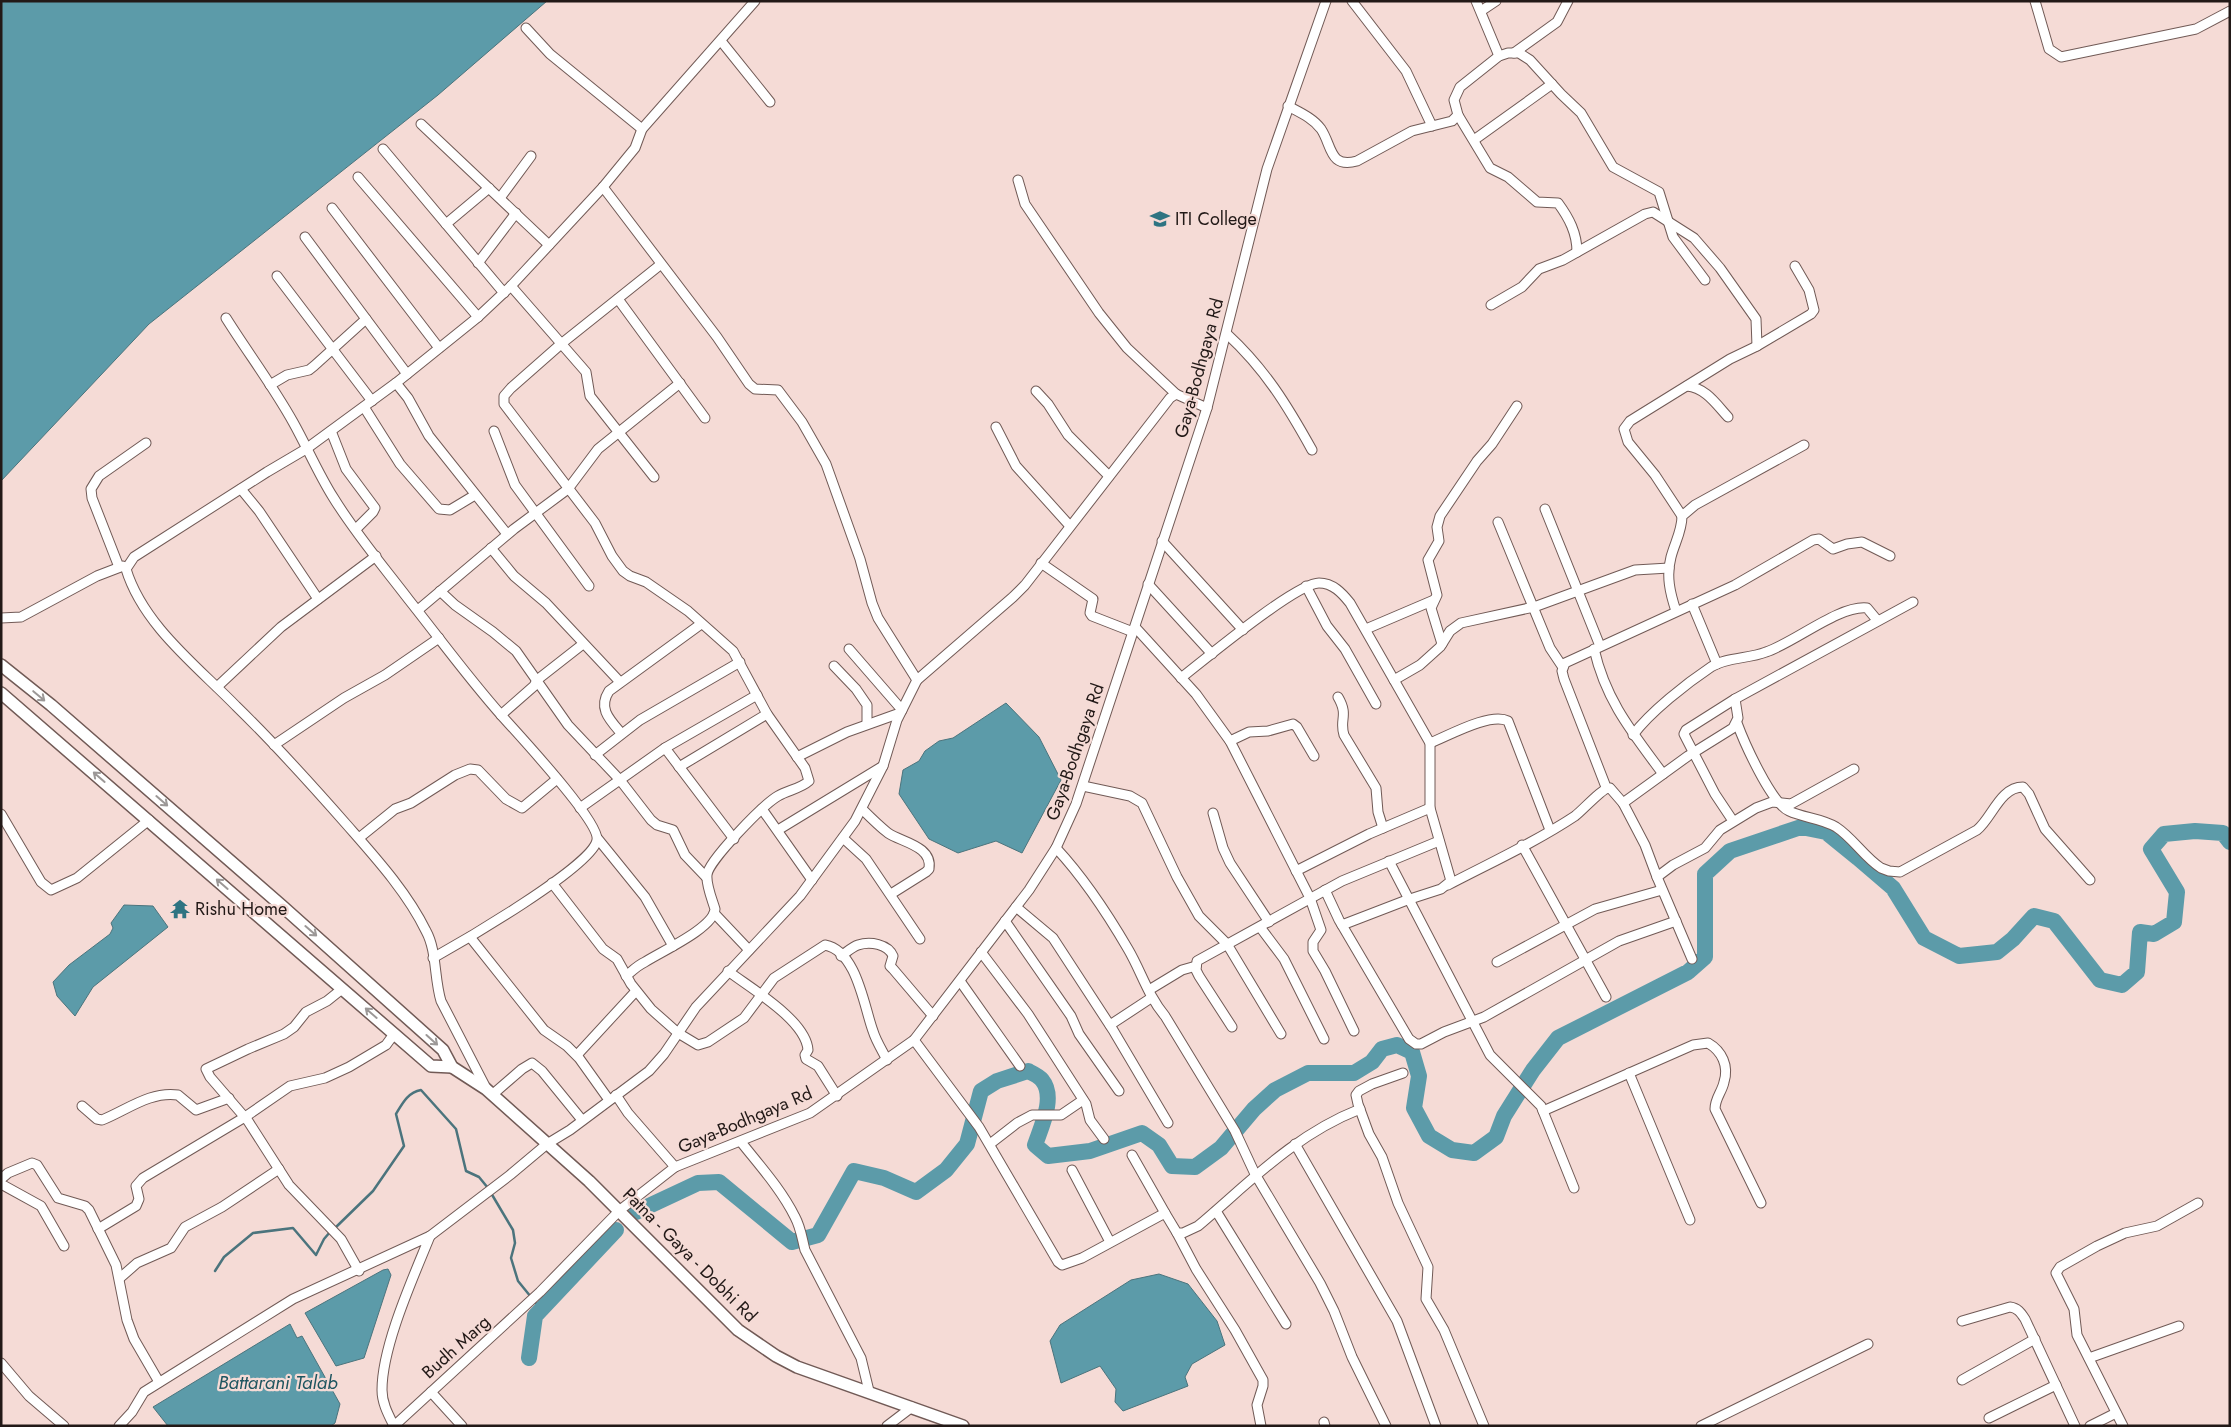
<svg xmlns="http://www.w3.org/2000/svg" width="2231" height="1427" viewBox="0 0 2231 1427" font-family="Jost,sans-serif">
  <rect width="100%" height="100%" fill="#f5dbd6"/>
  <g fill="#5c9ba9" stroke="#4b747d">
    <path d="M1,1H547L438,95L149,324L1,481Z"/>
    <path d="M1006,703L1039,737L1061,780L1022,853L996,841L958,853L929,839L899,794L903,770L919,761L925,751L939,741L953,738Z"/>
    <path d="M124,905L153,906L168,927L93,987L75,1016L57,996L53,982L69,965L110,934L113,928L111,923Z"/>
    <path d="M388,1269L391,1275L364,1358L336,1366L305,1313L383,1270Z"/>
    <path d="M1159,1274L1188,1284L1217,1321L1225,1345L1192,1364L1185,1377L1188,1386L1123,1411L1115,1402L1116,1389L1100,1366L1061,1383L1050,1341L1060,1325L1131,1280Z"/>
    <path d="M290,1324L297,1338L302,1336L340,1404L335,1423L331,1426H168L153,1407Z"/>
  </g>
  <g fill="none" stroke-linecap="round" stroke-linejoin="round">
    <g stroke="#4b747d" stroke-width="2.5">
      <path d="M491,1193L513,1230L515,1243L511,1258L518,1281L531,1297"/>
      <path d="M334,1229L373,1191L404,1146L396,1114C402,1104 408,1092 421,1090L456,1129L466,1171L479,1177L488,1188"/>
      <path d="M215,1271L224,1257L253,1233L293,1228L316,1255L324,1239L330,1232"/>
      <path d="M534,1301L541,1309"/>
    </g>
    <g stroke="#5c9ba9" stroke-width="16">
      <path d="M636,1212L698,1183L719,1182L792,1242L818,1235L854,1171L884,1178L916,1192L946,1170L967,1144L981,1091L997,1081L1028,1071C1032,1073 1039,1076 1042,1080C1056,1097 1041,1127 1035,1145L1048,1156L1090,1151L1142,1133L1159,1145L1172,1166L1195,1167L1221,1148L1254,1109L1275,1090L1308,1073H1354L1372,1062L1382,1049L1397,1045L1412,1052L1419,1076L1414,1108L1429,1136L1452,1150L1474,1153L1496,1137L1504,1116L1533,1070L1558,1038L1688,972L1705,957V874L1730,851L1801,827L1826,832L1858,858L1893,888L1924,938L1959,956L1997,952L2013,939L2034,916L2054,921L2100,980L2122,985L2137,972L2140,932L2154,934L2174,922L2177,892L2151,849L2164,834L2195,831L2223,833L2230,842"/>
      <path d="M529,1358L535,1316L616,1230"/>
    </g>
    <defs>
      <g id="minor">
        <path d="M1352,1L1406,71L1432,126"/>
        <path d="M1476,1L1499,56"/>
        <path d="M2035,1L2049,49L2061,57L2196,29L2230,11"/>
        <path d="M1481,11L1496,1"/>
        <path d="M526,28L550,54L642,129"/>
        <path d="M721,41L770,102"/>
        <path d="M1514,53L1557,22L1568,1"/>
        <path d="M1288,106C1299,112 1313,118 1321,129C1332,145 1329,169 1357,161L1412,131L1452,121L1458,115L1454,100L1460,87L1499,56L1508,53H1519L1530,60L1561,94L1581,113L1613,167L1659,192L1673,237L1705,280"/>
        <path d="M1458,115L1490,168L1508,177L1537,202L1558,203C1569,218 1577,233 1577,252"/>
        <path d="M421,124L549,245"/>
        <path d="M1474,140L1552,84"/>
        <path d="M383,149L504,293"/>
        <path d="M358,177L478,317"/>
        <path d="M1018,180L1025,204L1099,313L1127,348L1176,394"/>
        <path d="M500,198L531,156"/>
        <path d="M332,208L439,348"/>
        <path d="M446,224L489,188"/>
        <path d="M305,237L407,374"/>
        <path d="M478,263L516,213"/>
        <path d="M277,276L372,401"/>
        <path d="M511,286L586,372L590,396L654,477"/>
        <path d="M618,299L705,418"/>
        <path d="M1491,305L1522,287L1539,269L1563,260L1645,214L1653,212L1694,238L1720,268L1756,319L1757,346"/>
        <path d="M226,318C248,353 273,386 293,422C307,447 318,473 333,497C355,533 383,566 409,600C440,639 469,679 502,716C518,734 600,822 597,840C593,866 460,943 433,958"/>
        <path d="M1227,334C1265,369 1287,405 1312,450"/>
        <path d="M396,383L408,398L429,436L507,534"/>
        <path d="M270,385L287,375L309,370L314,366L366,319"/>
        <path d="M1687,386C1706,388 1716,404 1728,417"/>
        <path d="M1036,391L1048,404L1068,435L1109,476"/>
        <path d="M364,407L400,464L439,509L450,510L475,495"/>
        <path d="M996,427L1016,466L1070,526"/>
        <path d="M331,431L346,469L375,508L373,512L356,529"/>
        <path d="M494,431L515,485L589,586"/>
        <path d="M241,489L259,511L318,599"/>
        <path d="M1545,509L1600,646"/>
        <path d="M1682,516L1655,475L1628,442L1624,429L1630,421L1638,416L1730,359L1757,346L1811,314L1814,310L1809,290L1795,266"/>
        <path d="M1498,522L1550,648L1562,666"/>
        <path d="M1162,541L1243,630"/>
        <path d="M491,548L514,576L546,603L620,682"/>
        <path d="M1041,563L1093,599L1090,613L1092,616L1133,632"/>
        <path d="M119,567L92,498L91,489L99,476L146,443"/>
        <path d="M1148,584L1212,654"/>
        <path d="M1306,586L1327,626L1345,649L1376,704"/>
        <path d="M440,591L455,605L493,632L516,651L568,725L620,780L651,820L657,825L673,830L685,855L706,877"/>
        <path d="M1692,604L1717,664"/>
        <path d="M418,610L514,529L568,489L598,449L680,383"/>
        <path d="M1676,611C1670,593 1666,576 1671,557C1675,542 1682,531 1682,516L1695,505L1804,445"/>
        <path d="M1,618L21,617L97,576L123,566"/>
        <path d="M1135,627L1196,694L1230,741L1310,898L1321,930L1313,942V951L1325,971L1354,1031"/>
        <path d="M1366,629L1434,600"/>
        <path d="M1442,644L1431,608L1437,595L1428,560L1439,541L1437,527L1440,516L1477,461L1492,444L1517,406"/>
        <path d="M849,649L902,710"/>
        <path d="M1594,649C1606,701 1632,732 1663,774"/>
        <path d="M834,666L856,689L867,705V724"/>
        <path d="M1181,678C1204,660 1296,583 1319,583C1333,583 1342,593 1350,603L1430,743V808L1451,881L1441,889L1407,900L1342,925"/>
        <path d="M917,680L1013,597L1025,585L1170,398L1176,394L1207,408"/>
        <path d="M1394,680L1420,665L1440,647L1450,631L1461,623L1534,607L1635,570L1669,568"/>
        <path d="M217,687L281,627L376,556"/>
        <path d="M1338,697C1349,716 1339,719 1344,735L1376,788L1378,812L1383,828"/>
        <path d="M501,715L534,686L537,680L583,644"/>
        <path d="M1737,723C1744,742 1771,803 1789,811C1804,818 1821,818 1836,827C1853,838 1864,857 1881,868L1889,871L1900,872L1977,830C1992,818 2000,787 2023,787L2029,794L2045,829L2090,880"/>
        <path d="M621,733C609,719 598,708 609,691L701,624"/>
        <path d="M1633,735C1650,712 1687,683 1711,667C1726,657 1749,659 1766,652C1794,643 1839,605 1867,608L1877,620"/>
        <path d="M1230,741L1249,732L1268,731L1293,724L1297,727L1314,756"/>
        <path d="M1430,743C1448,736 1490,712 1508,721L1550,830"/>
        <path d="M274,745L344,698L385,675L439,638"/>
        <path d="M665,748L734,839"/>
        <path d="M595,755L640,720L740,662"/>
        <path d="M797,757L847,732L900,713"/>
        <path d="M679,767L767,714"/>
        <path d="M1083,786L1130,796L1142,803L1177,877L1199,916L1227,944L1281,1034"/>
        <path d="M1606,787L1564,679L1562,671L1565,663L1735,585L1813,540L1819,539L1833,549L1847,544L1862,542L1890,556"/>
        <path d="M1623,803L1688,756L1733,728L1738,718L1735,699"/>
        <path d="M580,808L665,748L757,695"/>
        <path d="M762,809L812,880"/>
        <path d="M862,809C870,817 879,826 888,833C901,842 933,846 929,869L926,872L891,894"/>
        <path d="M1213,813L1223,848L1230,863L1269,922"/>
        <path d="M1,814L41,882L51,890L77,878L149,820"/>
        <path d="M1733,821L1715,794L1687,740L1684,734L1686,730L1735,699L1913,602"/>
        <path d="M778,830L883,766"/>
        <path d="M359,838L395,809L411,803L455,775L470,769L478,770L506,799L522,808L557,779"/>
        <path d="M843,838L866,859L920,939"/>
        <path d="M598,839L645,897L673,946"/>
        <path d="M1522,845L1606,997"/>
        <path d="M1056,848C1084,878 1107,913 1128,949C1141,971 1148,996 1165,1016L1235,1131L1255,1174L1320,1283L1334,1311L1352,1357L1386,1426"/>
        <path d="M1389,861L1490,1055L1541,1106L1574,1188"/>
        <path d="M1296,871L1369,834L1430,808"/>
        <path d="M1657,877L1673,865L1705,848L1720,830L1756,808L1772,802L1791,804L1854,769"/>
        <path d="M552,883L603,949L617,959L631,984L651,1009L678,1033L698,1045L708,1042L744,1018L774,978L825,945C857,951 864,1007 873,1031C876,1041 882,1050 887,1060"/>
        <path d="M1448,885C1490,863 1536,842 1575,816C1583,810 1603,787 1610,788L1623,803L1645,845L1657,877L1692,959"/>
        <path d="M1325,890L1339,920L1409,1039L1416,1044H1421L1444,1032L1484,1017L1619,941L1676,921"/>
        <path d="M1016,907L1053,938L1113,1030L1168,1123"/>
        <path d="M714,913L749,950"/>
        <path d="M1005,921L1071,1016L1079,1034L1119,1091"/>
        <path d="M1260,927L1284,959L1324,1039"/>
        <path d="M470,937L544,1030L567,1046L579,1058L609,1100"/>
        <path d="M981,952L1028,1014L1086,1104L1090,1120L1104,1139"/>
        <path d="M841,956C847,952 852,947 858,945C870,941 888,944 893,956L890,966L893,969L933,1016"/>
        <path d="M1497,962L1595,909L1662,890"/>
        <path d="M728,971C750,988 806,1020 808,1050L805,1055L806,1059L818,1066L837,1096"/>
        <path d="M626,976C632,971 638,965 645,962C660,952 714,928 715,909C712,899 706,885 707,875C708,861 764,804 778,796C788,790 800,789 809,781L805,768L767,714L733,651L688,611L646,582L630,576L623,571L612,556L595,523L504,404V396L511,388L561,344L660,265"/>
        <path d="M960,981L1020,1066"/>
        <path d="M342,989L327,1001L306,1012L294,1027L284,1034L248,1049L206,1069L210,1077L248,1121L289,1185L341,1239L359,1271"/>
        <path d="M1149,990L1182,970L1196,966"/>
        <path d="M1110,1025L1151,998"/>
        <path d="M1232,1027L1199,976L1196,970L1197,961L1342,881L1439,841"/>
        <path d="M914,1040L979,1127L1058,1262L1062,1265L1082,1258L1165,1213L1177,1233H1183L1198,1226C1250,1182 1294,1135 1360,1109"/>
        <path d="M577,1055L636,991"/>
        <path d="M1403,1073L1372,1084L1359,1091L1356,1095L1358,1104L1369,1134L1382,1157L1398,1203L1428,1267L1426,1299L1444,1330L1484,1426"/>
        <path d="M1629,1073L1690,1220"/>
        <path d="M486,1088L441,1001C434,978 437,951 426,931C407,892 375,857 347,825C311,784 275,744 236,706C197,666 143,625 126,569L134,557L267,472L306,449L396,383L478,317L511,286L603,187L635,148L642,129L755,1"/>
        <path d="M492,1095L522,1069L532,1063L542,1071L582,1120"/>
        <path d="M616,1095L628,1113L675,1167"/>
        <path d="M82,1106L97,1119L102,1120C127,1110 150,1091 178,1095L196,1110L229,1098"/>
        <path d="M1543,1111L1693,1045L1708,1043C1722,1051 1729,1066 1724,1082C1722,1092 1715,1098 1715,1109L1761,1203"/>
        <path d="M741,1142C760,1166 781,1189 795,1217C801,1228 802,1239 805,1250L861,1358L869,1391"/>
        <path d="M990,1144L1017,1123L1032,1115H1061L1083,1100"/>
        <path d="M1295,1144L1397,1321L1436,1426"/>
        <path d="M1132,1155L1165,1213"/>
        <path d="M1072,1170L1110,1242"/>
        <path d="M1,1179L8,1173L32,1163L37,1165L58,1198L85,1206L89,1210L116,1265L127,1320L134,1339L159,1382"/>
        <path d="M1,1184L41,1206L64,1246"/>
        <path d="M1216,1211L1286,1324"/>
        <path d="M98,1229L136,1206L139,1199L136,1186L143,1178L245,1117L290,1086L325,1078L349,1067L386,1045L394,1034"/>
        <path d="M1177,1233L1196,1269L1235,1330L1263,1380V1386L1257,1405L1261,1426"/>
        <path d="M430,1236L510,1175L547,1144L570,1130L649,1071L664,1054L696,1007L800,896L855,821L883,766L897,720L917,680L878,618L872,603L860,559L826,464L802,422L778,390L755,389L749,384L717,337L603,187"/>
        <path d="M120,1278L137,1263L171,1248L185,1227L222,1207L279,1169"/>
        <path d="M1962,1321L2010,1307C2018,1308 2021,1313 2025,1319L2075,1426"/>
        <path d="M2089,1358L2179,1326"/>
        <path d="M1,1363L29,1396L64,1426"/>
        <path d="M1962,1380L2035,1339"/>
        <path d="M431,1392L462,1426"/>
        <path d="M1989,1418L2056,1385"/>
        <path d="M1324,1422L1325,1426"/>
        <path d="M119,1426L132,1412L144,1392L293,1299L430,1236C413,1278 382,1346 382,1390C382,1403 388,1414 394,1426L540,1292L620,1210L675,1167L810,1113L914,1040L1029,890L1056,848L1076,804L1207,408L1267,169L1326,1"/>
        <path d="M887,1426L912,1407"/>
        <path d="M1701,1426L1868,1344"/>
        <path d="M2090,1426L2116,1413"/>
        <path d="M2123,1426L2077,1335L2074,1309L2056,1273L2060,1267L2097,1246L2125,1233L2157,1226L2198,1203"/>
      </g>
      <g id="major">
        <path d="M1,665L51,705L282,906L443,1050L452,1067L486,1089L589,1181L738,1330L776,1356L797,1367L963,1426"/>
        <path d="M1,693L431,1066L452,1067"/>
      </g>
    </defs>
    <use href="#minor" stroke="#715a56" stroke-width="11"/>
    <use href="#major" stroke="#715a56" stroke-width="14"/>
    <use href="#minor" stroke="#fff" stroke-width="9"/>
    <use href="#major" stroke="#fff" stroke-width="11"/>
  </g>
  <defs><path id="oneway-shaft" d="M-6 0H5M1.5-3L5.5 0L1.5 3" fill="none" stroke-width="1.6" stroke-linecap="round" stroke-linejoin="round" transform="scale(1.25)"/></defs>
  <g stroke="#9c9897">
    <use href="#oneway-shaft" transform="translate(39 696) rotate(40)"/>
    <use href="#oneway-shaft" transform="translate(99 777) rotate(-139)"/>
    <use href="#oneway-shaft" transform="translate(162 801) rotate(41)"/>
    <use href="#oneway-shaft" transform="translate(222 884) rotate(-139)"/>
    <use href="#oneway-shaft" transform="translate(311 931) rotate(41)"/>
    <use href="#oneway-shaft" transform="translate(371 1013) rotate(-139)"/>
    <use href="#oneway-shaft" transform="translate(432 1040) rotate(42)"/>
  </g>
  <defs>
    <symbol id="school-bare" viewBox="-9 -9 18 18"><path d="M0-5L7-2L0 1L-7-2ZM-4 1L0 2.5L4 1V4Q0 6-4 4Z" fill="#2e7482" stroke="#f5dbd6" stroke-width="2.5" paint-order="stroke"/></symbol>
    <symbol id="temple-bare" viewBox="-9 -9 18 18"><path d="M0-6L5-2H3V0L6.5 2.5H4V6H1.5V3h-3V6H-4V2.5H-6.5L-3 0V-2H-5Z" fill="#2e7482" stroke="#f5dbd6" stroke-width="2.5" paint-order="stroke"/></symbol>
  </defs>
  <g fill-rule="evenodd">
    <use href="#school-bare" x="1146" y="205" width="28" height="28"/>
    <use href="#temple-bare" x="166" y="895" width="28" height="28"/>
  </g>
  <g text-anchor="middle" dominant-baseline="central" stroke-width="4.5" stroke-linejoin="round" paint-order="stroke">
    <g font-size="18" fill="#221917" stroke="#f5dbd6" text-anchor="start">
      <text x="1175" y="219">ITI College</text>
      <text x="195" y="909">Rishu Home</text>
    </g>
    <g font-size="18" fill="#221917" stroke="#f5dbd6">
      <text transform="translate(1199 368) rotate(-75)">Gaya-Bodhgaya Rd</text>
      <text transform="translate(1075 752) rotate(-71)">Gaya-Bodhgaya Rd</text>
      <text transform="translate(745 1120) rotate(-23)">Gaya-Bodhgaya Rd</text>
      <text transform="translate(690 1255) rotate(45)">Patna - Gaya - Dobhi Rd</text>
      <text transform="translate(456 1347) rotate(-42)">Budh Marg</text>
    </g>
    <g font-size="19" font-style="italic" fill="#1d545f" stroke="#f5dbd6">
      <text x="278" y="1382">Battarani Talab</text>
    </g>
  </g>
  <rect width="2231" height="1427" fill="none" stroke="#221917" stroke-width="5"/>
</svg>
